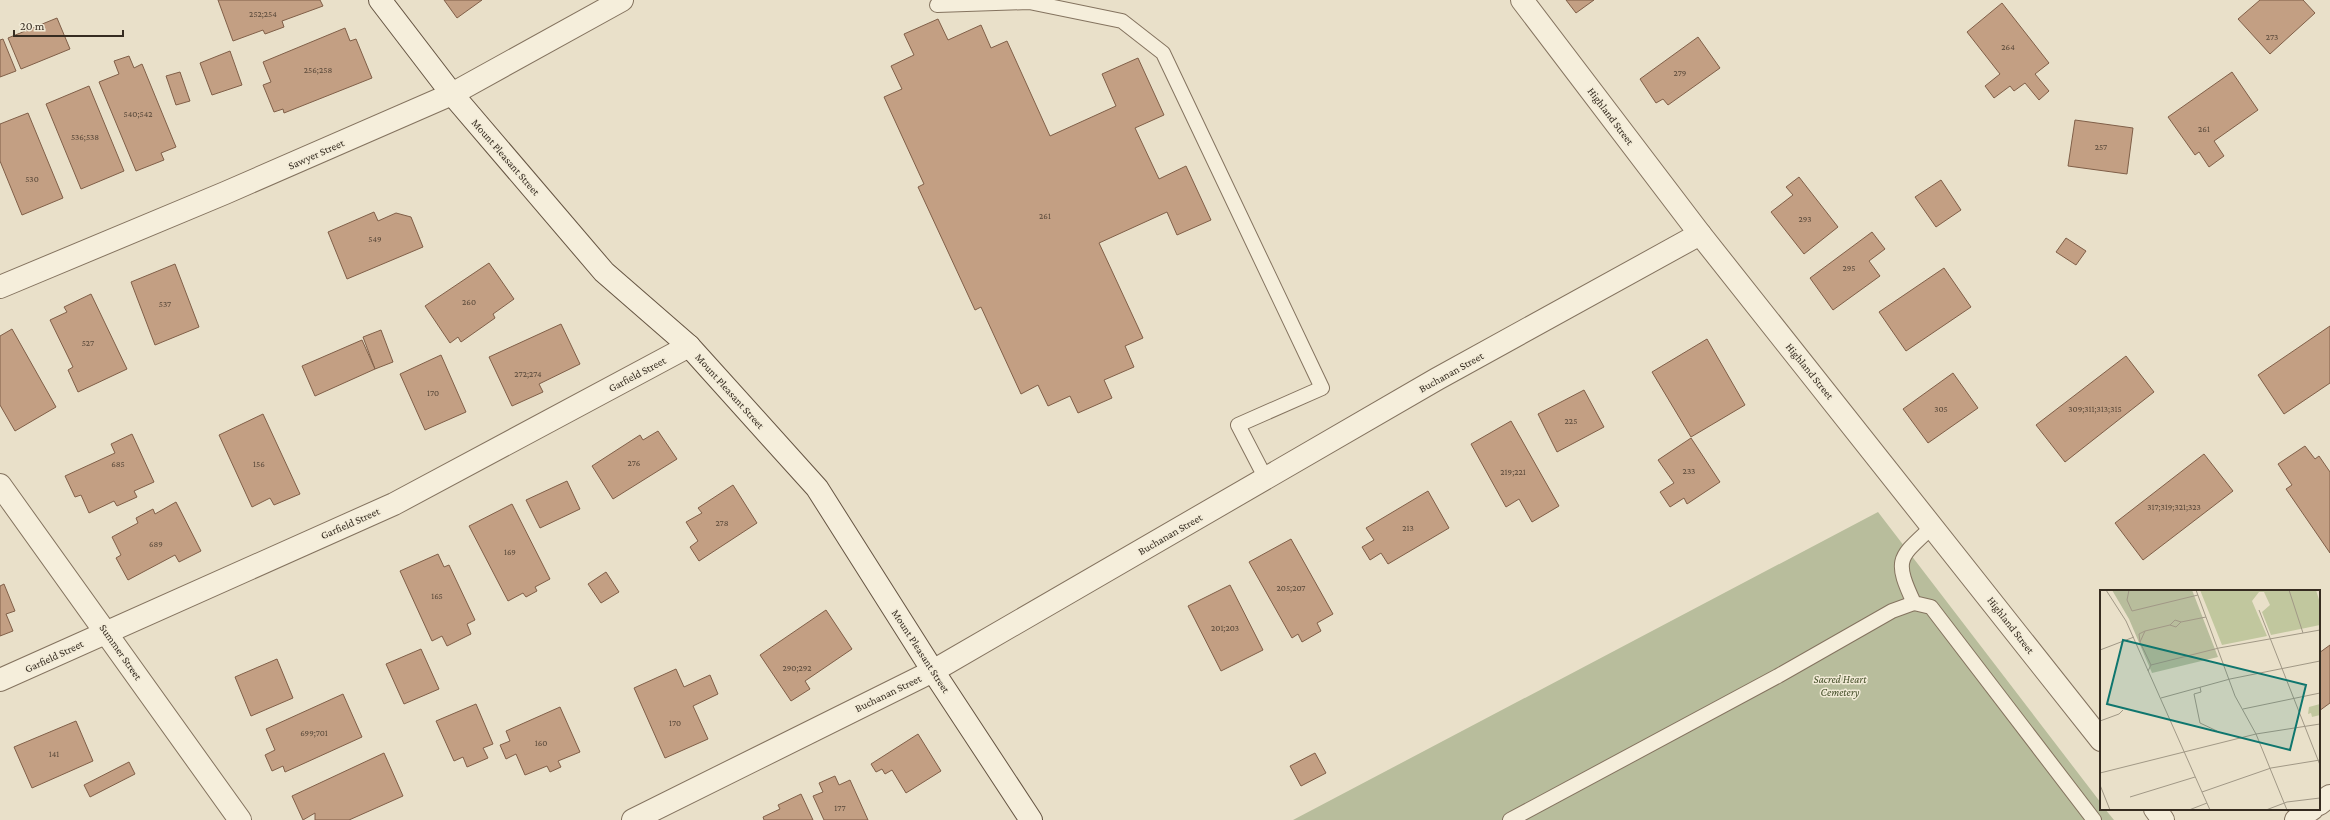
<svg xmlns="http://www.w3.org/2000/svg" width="2330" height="820" viewBox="0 0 2330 820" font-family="'Crimson Pro',serif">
  <rect width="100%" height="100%" fill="#e9e0c9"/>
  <path fill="#b8bd9c" d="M1878,512L2101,803V809H2105L2114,820H1293Z"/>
  <g fill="#c39f83" stroke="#805f48">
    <path d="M218,0H320L323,6L282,21L284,27L265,34L263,30L233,41Z"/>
    <path d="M444,0H482L457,18Z"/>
    <path d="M1566,0H1594L1576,13Z"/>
    <path d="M2260,0H2303L2315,13L2270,54L2238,19Z"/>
    <path d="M2002,3L2049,63L2035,74L2049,91L2039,100L2025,83L2014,91L2010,86L1994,98L1985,86L2000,74L1967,32Z"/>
    <path d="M57,18L70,49L21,69L8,38Z"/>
    <path d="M938,19L948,40L981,25L991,48L1007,41L1050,136L1116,106L1102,74L1138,58L1164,115L1135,128L1159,179L1186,166L1211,220L1177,235L1167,212L1099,243L1143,338L1125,346L1134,367L1104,380L1112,398L1078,413L1070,396L1048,406L1038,385L1021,394L981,307L975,310L918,187L924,184L884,97L902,89L891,66L914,55L904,34Z"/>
    <path d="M345,28L350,41L356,39L372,78L284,113L283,109L274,112L263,85L271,82L263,62Z"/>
    <path d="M1698,37L1720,68L1668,105L1663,99L1656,103L1640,79Z"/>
    <path d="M3,39L16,71L0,77V40Z"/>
    <path d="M230,51L242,85L212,95L200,63Z"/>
    <path d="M129,56L134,68L142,64L176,147L161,153L164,160L136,171L99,82L119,74L114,61Z"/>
    <path d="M180,72L190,101L176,105L166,76Z"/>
    <path d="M2232,72L2258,110L2214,141L2224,156L2209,167L2199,152L2195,155L2168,117Z"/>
    <path d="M89,86L124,171L81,189L46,104Z"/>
    <path d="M28,113L63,198L22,215L0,161V124Z"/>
    <path d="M2075,120L2133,128L2127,174L2068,166Z"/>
    <path d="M1799,177L1838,227L1804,254L1771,212L1793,195L1786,187Z"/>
    <path d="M1941,180L1961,210L1936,227L1915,197Z"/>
    <path d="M374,212L378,221L396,213L411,217L423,247L347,279L328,232Z"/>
    <path d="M1872,232L1885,249L1869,261L1880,276L1833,310L1810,278Z"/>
    <path d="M2066,238L2086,251L2076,265L2056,252Z"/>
    <path d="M489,263L514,299L493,314L495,318L461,342L458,337L450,343L425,306Z"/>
    <path d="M175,264L199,327L155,345L131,282Z"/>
    <path d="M1944,268L1971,307L1906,351L1879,312Z"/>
    <path d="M91,294L127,369L78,392L68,370L73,367L50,320L67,312L64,307Z"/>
    <path d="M561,324L580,364L539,384L543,392L512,406L489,357Z"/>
    <path d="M2330,326V383L2284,414L2258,375Z"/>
    <path d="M12,329L56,407L15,431L0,405V336Z"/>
    <path d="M381,330L393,362L375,369L363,337Z"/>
    <path d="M1707,339L1745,405L1691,437L1652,372Z"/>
    <path d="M362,340L375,369L315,396L302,366Z"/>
    <path d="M441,355L466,412L425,430L400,374Z"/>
    <path d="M2126,356L2154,392L2065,462L2036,425Z"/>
    <path d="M1953,373L1978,408L1928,443L1903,409Z"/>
    <path d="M1584,390L1604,427L1557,452L1538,414Z"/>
    <path d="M263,414L300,494L274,505L270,498L252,507L219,435Z"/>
    <path d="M1511,421L1559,506L1532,522L1519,499L1506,507L1471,444Z"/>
    <path d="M658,431L677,459L613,499L592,466L640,435L643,440Z"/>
    <path d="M132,434L154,482L134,491L137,497L117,506L114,501L89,513L81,495L75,497L65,476L115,453L111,444Z"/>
    <path d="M1691,438L1720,482L1687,504L1684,498L1670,507L1660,492L1674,483L1658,460Z"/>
    <path d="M2305,446L2315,459L2319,456L2330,472V553L2286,489L2292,485L2278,464Z"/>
    <path d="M2204,454L2233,491L2143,560L2115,523Z"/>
    <path d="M567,481L580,509L540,528L526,500Z"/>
    <path d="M733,485L757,523L699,561L690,547L698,541L686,522L702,513L698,508Z"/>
    <path d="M1428,491L1449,528L1388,564L1381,553L1370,560L1362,547L1374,540L1366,528Z"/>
    <path d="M176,502L201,551L179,562L175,555L128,580L116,558L121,555L112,537L138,523L136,518L153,509L155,514Z"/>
    <path d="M512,504L550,579L535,587L537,591L526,597L523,593L508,601L469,526Z"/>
    <path d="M1291,539L1333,614L1317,623L1321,631L1302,642L1298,634L1292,638L1249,562Z"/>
    <path d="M438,554L444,567L449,565L475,620L467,624L471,634L447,646L442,636L432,641L400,571Z"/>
    <path d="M606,572L619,592L601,603L588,584Z"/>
    <path d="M4,584L15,611L6,614L13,631L0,636V586Z"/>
    <path d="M1230,585L1263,650L1221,671L1188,606Z"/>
    <path d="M826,610L852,649L805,681L810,689L791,701L760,655Z"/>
    <path d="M2330,645V703L2319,711V653Z"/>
    <path d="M421,649L439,689L404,704L386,664Z"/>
    <path d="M277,659L293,698L251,716L235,677Z"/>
    <path d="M676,669L684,687L710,675L718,694L693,706L708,739L665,758L634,688Z"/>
    <path d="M343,694L362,737L285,772L283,766L272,771L265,755L275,750L266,729Z"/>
    <path d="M476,704L493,744L483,748L488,758L467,767L463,757L454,761L436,721Z"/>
    <path d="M560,707L580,752L558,761L561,767L550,772L547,766L525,775L516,754L506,759L500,745L510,741L506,731Z"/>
    <path d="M76,721L93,761L32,788L14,747Z"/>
    <path d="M918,734L941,771L906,793L892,770L885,774L882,769L876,772L871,764Z"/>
    <path d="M384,753L403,796L349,820H315V813L303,820L292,796Z"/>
    <path d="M1315,753L1326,773L1301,786L1290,766Z"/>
    <path d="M129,762L135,774L90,797L84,785Z"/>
    <path d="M835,776L839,785L850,780L868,820H824L813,796L823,792L819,783Z"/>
    <path d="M801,794L813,820H764L763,817L780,809L778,805Z"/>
  </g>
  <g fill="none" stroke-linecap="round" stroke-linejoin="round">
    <defs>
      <g id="service">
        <path d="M937,5L1029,2L1122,21L1163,53L1322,388L1238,425L1266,479"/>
        <path d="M1933,526C1899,558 1893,558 1914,603L1931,607L2094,820"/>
        <path d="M1510,820L1778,676L1892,611L1914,603"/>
      </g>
      <g id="minor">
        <path d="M1522,0L1700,234L2101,740"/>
        <path d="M0,485L240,820"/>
        <path d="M0,680L394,504L689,346"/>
        <path d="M2319,804L2330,796"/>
        <path d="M2155,809L2163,820"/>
        <path d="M633,820L933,671L1437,379L1700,234"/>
        <path d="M2296,820L2312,809"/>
      </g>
      <path id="tertiary" d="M0,287L225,193L452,94L622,0"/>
      <path id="secondary" d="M380,0L452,94L604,272L689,346L817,488L933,671L1031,820"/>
    </defs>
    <use href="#service" stroke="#84735f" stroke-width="16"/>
    <use href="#minor" stroke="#84735f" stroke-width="24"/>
    <use href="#tertiary" stroke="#84735f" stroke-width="24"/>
    <use href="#secondary" stroke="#665543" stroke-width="24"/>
    <use href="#service" stroke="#f5eedb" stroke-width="14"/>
    <use href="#minor" stroke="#f5eedb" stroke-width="22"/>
    <use href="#tertiary" stroke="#f5eedb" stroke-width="22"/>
    <use href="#secondary" stroke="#f5eedb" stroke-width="22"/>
  </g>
  <g text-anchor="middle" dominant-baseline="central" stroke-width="3" stroke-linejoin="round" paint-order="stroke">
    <g font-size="9" fill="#59493a">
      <text x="263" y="14">252;254</text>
      <text x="2272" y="37">273</text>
      <text x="2008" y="47">264</text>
      <text x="318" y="70">256;258</text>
      <text x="1680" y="73">279</text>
      <text x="138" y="114">540;542</text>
      <text x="2204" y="129">261</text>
      <text x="85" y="137">536;538</text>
      <text x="2101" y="147">257</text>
      <text x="32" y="179">530</text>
      <text x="1045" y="216">261</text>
      <text x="1805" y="219">293</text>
      <text x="375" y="239">549</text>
      <text x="1849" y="268">295</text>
      <text x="469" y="302">260</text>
      <text x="165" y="304">537</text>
      <text x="88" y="343">527</text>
      <text x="528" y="374">272;274</text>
      <text x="433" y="393">170</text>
      <text x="1941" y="409">305</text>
      <text x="2095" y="409">309;311;313;315</text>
      <text x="1571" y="421">225</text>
      <text x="634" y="463">276</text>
      <text x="118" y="464">685</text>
      <text x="259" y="464">156</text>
      <text x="1689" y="471">233</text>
      <text x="1513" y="472">219;221</text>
      <text x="2174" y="507">317;319;321;323</text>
      <text x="722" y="523">278</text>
      <text x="1408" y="528">213</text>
      <text x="156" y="544">689</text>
      <text x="510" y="552">169</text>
      <text x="1291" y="588">205;207</text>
      <text x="437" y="596">165</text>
      <text x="1225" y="628">201;203</text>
      <text x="797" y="668">290;292</text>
      <text x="675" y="723">170</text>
      <text x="314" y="733">699;701</text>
      <text x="541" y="743">160</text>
      <text x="54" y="754">141</text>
      <text x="840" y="808">177</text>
    </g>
    <g font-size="11" fill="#362c21" stroke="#f2ebd7">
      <text transform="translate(1611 116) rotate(53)">Highland Street</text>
      <text transform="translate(316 154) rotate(-24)">Sawyer Street</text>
      <text transform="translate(506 157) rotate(49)">Mount Pleasant Street</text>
      <text transform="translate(1810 371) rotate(51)">Highland Street</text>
      <text transform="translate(1451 372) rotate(-29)">Buchanan Street</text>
      <text transform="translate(637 374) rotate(-28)">Garfield Street</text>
      <text transform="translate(730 391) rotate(48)">Mount Pleasant Street</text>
      <text transform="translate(350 523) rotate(-24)">Garfield Street</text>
      <text transform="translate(1170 534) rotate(-30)">Buchanan Street</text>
      <text transform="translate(2011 625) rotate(52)">Highland Street</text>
      <text transform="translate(921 651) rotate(57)">Mount Pleasant Street</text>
      <text transform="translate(121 652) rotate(55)">Summer Street</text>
      <text transform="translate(54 656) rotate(-25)">Garfield Street</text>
      <text transform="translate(888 693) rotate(-26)">Buchanan Street</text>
    </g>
    <g font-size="11" font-style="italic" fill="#46502a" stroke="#f2ebd7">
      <text x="1840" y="679">Sacred Heart<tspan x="1840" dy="13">Cemetery</tspan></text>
    </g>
  </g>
  <g transform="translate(2100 590)">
    <rect width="220" height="220" fill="#e9e0c9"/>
    <path d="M100,0H216L220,13V35L171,45L162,22L170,15L164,2H159L152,11L167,46L122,55ZM220,114V125L212,127L211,123L208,124L209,117Z" fill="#c1c79e"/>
    <path d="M12,0H92L118,67L52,83L29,29Z" fill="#b8bd9c"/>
    <path fill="none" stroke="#a19886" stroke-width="1" d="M6,0L26,31L110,220M29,0L27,10L32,21L98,5M96,0L135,106L156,144L187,220M189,0L203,43M159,20L220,175M81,32L106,27M45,41L70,35L76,37L81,32L75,30L70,35M40,52L39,44L45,41L40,52L51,75L48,81M0,60L34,47M51,75L119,58L220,40M100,97L101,102L94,104L100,133L117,141M61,108L130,89L220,71M143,119L220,103M0,131L19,124L23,120M0,183L156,144L220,134M0,195L10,220M102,202L171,178L220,170M30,207L95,187M89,220L107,213M166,220L187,212L220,208"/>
    <path fill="#0f766e" fill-opacity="0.15" stroke="#0f766e" stroke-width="2" d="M23,50L206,95L190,160L7,114Z"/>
    <rect width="220" height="220" fill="none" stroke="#362c21" stroke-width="2"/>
  </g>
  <path d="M14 30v6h109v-6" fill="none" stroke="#362c21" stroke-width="2"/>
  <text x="20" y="30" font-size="12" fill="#362c21" stroke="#f2ebd7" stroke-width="3" paint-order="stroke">20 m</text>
</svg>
